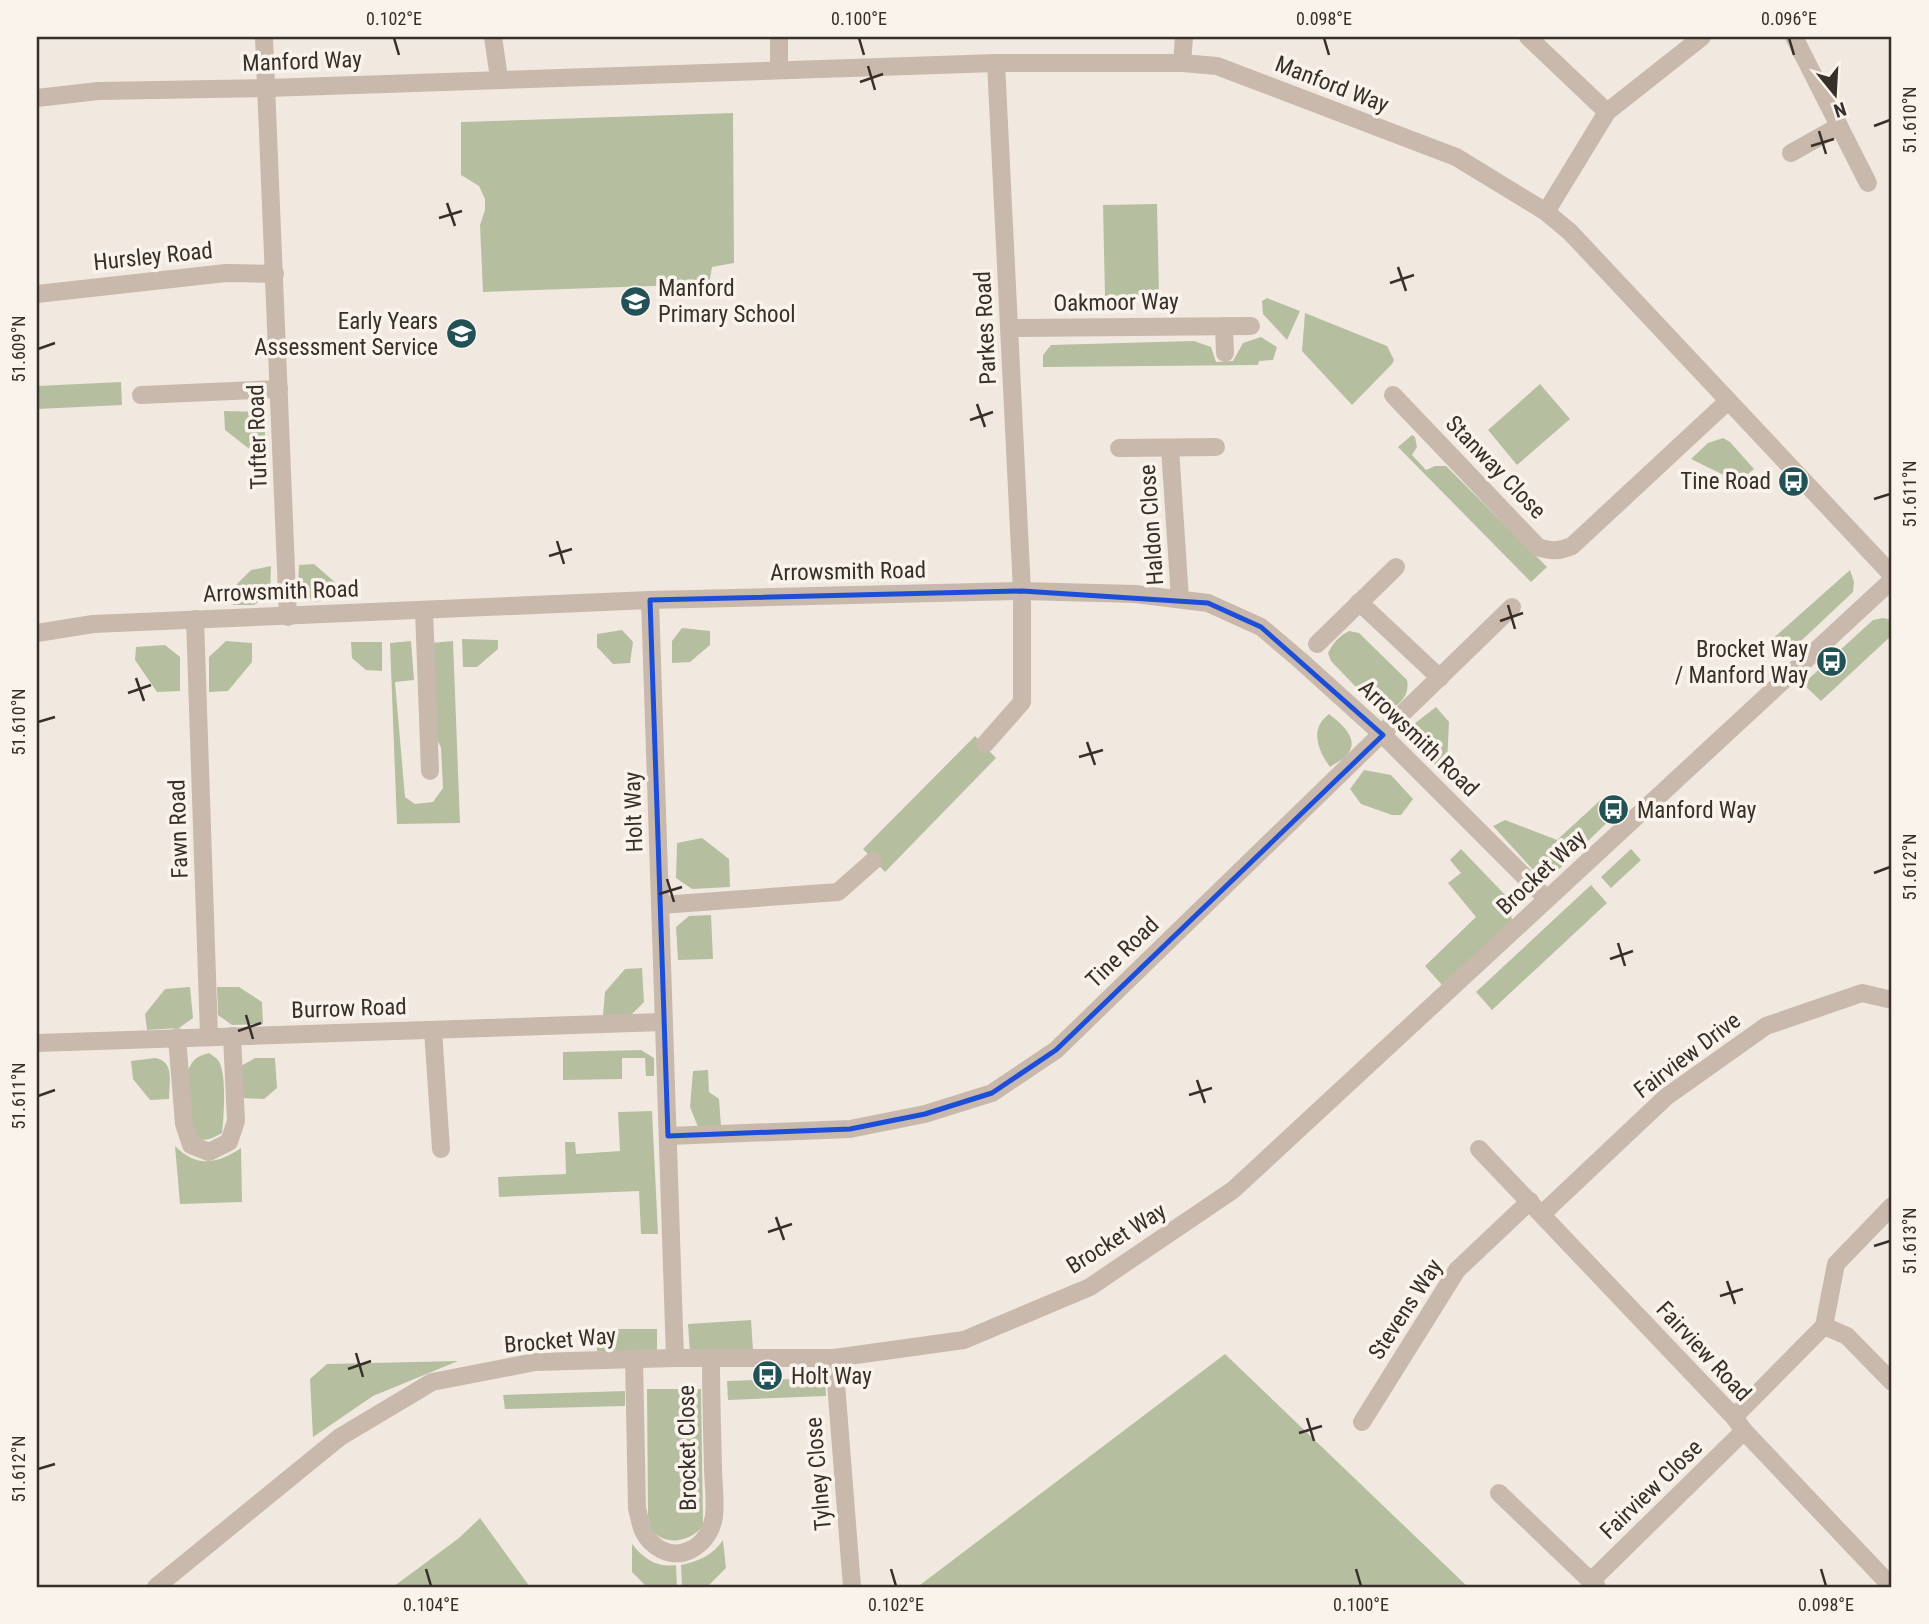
<svg xmlns="http://www.w3.org/2000/svg" width="1929" height="1624" font-family="'Roboto Condensed',sans-serif">
	<style>
		.green { fill: #b5bfa0 }
		.lines { fill: none; stroke-linecap: round; stroke-linejoin: round }
		.minor { stroke: #c9b9ac; stroke-width: 18 }
		.tertiary { stroke: #c9b9ac; stroke-width: 18 }
		.marked { fill: none; stroke: #1d4ed8; stroke-width: 5; stroke-linejoin: round }
		.ticks { fill: none; stroke: #372f2a; stroke-width: 2.5 }
		.labels { text-anchor: middle; stroke-width: 7; stroke-linejoin: round; paint-order: stroke }
		.street-label { font-size: 23px; fill: #372f2a; stroke: #f9f3ec }
		.poi-label { font-size: 23px; fill: #372f2a; stroke: #f9f3ec; text-anchor: start }
		.neatline { fill: none; stroke: #372f2a; stroke-width: 2.5 }
		.ticks-label { font-size: 18px; text-anchor: middle; fill: #372f2a }
	</style>
	<rect width="100%" height="100%" fill="#f1e9e0"/>
	<g class="green">
		<polygon points="733,113 734,263 712,267 709,284 483,292 480,225 485,210 485,199 479,186 461,175 461,122"/>
		<polygon points="1157,204 1159,295 1105,296 1103,205"/>
		<polygon points="1267,298 1300,311 1287,340 1263,314 1262,301"/>
		<polygon points="1305,313 1387,346 1394,360 1392,364 1352,405 1302,351"/>
		<polygon points="1261,337 1277,347 1273,360 1259,361 1258,365 1043,367 1043,355 1051,345 1194,341 1211,347 1216,362 1233,361 1243,343"/>
		<polygon points="121,382 122,405 37,409 37,386"/>
		<polygon points="1540,384 1570,419 1517,465 1488,430"/>
		<polygon points="224,411 265,412 265,448 248,448 225,430"/>
		<polygon points="1412,435 1415,437 1417,447 1412,455 1426,470 1435,466 1446,466 1547,567 1531,582 1398,447"/>
		<polygon points="1723,438 1730,442 1754,469 1738,482 1691,459 1708,443"/>
		<polygon points="314,564 337,584 337,597 315,602 298,589 299,565"/>
		<polygon points="271,566 270,593 254,605 233,605 234,587 251,570"/>
		<polygon points="1850,570 1854,582 1853,592 1784,657 1770,641"/>
		<polygon points="1883,618 1892,620 1892,635 1821,701 1803,684 1873,620"/>
		<polygon points="682,628 710,631 710,645 690,662 672,663 672,641"/>
		<polygon points="622,630 633,642 630,663 613,664 597,647 597,634"/>
		<path d="M1349 631 1359 633 1407 680C1410 696 1400 704 1387 712L1379 711 1331 661 1328 653C1333 643 1338 637 1349 631Z"/>
		<polygon points="462,639 498,640 498,649 477,667 463,667"/>
		<polygon points="226,641 252,643 252,662 228,691 209,692 209,657"/>
		<polygon points="411,641 414,680 395,682 405,797 415,804 433,802 443,788 441,748 436,737 431,643 453,641 460,823 397,824 390,643"/>
		<polygon points="351,642 382,642 382,671 366,670 352,658"/>
		<polygon points="165,645 180,657 180,691 157,692 135,660 136,647"/>
		<polygon points="1436,707 1449,722 1447,764 1441,770 1418,748 1414,724"/>
		<path d="M1329 714C1339 722 1359 737 1349 752 1346 758 1336 763 1330 767 1318 750 1309 729 1329 714Z"/>
		<polygon points="975,736 996,758 885,872 863,849"/>
		<polygon points="1364,770 1391,775 1413,799 1401,815 1392,815 1361,804 1350,789"/>
		<polygon points="1606,795 1620,810 1555,873 1536,873 1493,826 1505,820 1557,840"/>
		<polygon points="702,838 729,859 730,887 692,889 676,878 677,843"/>
		<polygon points="1461,849 1508,898 1512,920 1443,986 1425,966 1476,917 1448,883 1461,873 1450,860"/>
		<polygon points="1631,849 1641,860 1611,888 1601,877"/>
		<polygon points="1591,885 1607,903 1492,1010 1476,992"/>
		<polygon points="711,915 713,959 678,960 676,927 689,916"/>
		<polygon points="642,968 644,1002 631,1015 603,1015 605,992 625,969"/>
		<polygon points="190,987 193,1018 179,1028 147,1030 145,1014 165,989"/>
		<polygon points="217,987 239,987 262,1002 263,1024 232,1025 218,1015"/>
		<polygon points="641,1050 654,1058 654,1076 646,1076 645,1058 622,1058 622,1079 563,1080 563,1052"/>
		<path d="M209 1053C211 1055 216 1057 218 1060 227 1072 224 1117 222 1133 211 1139 200 1145 192 1132L188 1071C192 1060 197 1056 209 1053Z"/>
		<path d="M155 1058C175 1061 169 1083 169 1099L150 1100 133 1079 131 1061Z"/>
		<polygon points="255,1058 275,1058 277,1088 264,1099 241,1098 241,1066"/>
		<polygon points="708,1070 709,1092 719,1099 721,1126 698,1127 690,1107 693,1071"/>
		<polygon points="652,1111 658,1234 641,1234 639,1191 499,1197 498,1177 566,1174 565,1142 575,1142 576,1154 620,1151 618,1112"/>
		<path d="M175 1146C197 1168 217 1164 241 1148L242 1202 180 1204Z"/>
		<polygon points="751,1320 753,1350 690,1353 688,1324"/>
		<rect x="597" y="1329" width="60" height="22"/>
		<polygon points="1225,1354 1468,1587 917,1587 920,1585"/>
		<polygon points="458,1361 373,1396 313,1437 310,1379 327,1364"/>
		<polygon points="825,1378 826,1396 728,1400 727,1381"/>
		<path d="M647 1389H701L703 1525C693 1541 666 1547 653 1531 650 1527 649 1521 648 1515Z"/>
		<polygon points="625,1391 625,1406 505,1409 503,1395"/>
		<polygon points="480,1518 530,1587 393,1587 459,1538"/>
		<path d="M723 1540 726 1568 707 1587H682L681 1565C699 1561 713 1555 723 1540Z"/>
		<path d="M632 1544C644 1559 657 1568 676 1565L677 1587H647L632 1572Z"/>
	</g>
	<g class="lines">
		<g class="minor">
			<polyline points="264,37 288,617"/>
			<polyline points="493,37 499,78"/>
			<polyline points="779,37 779,70"/>
			<polyline points="1528,37 1607,112"/>
			<polyline points="1794,37 1868,183"/>
			<polyline points="1182,63 1184,37"/>
			<polyline points="1791,153 1839,126"/>
			<polyline points="1546,212 1607,112 1702,37"/>
			<polyline points="37,294 226,273 275,274"/>
			<polyline points="1224,326 1225,353"/>
			<polyline points="1009,328 1251,326"/>
			<polyline points="141,395 279,389"/>
			<path d="M1393 395 1538 547C1552 552 1559 551 1572 546L1728 401"/>
			<polyline points="1119,448 1216,447"/>
			<polyline points="1170,448 1180,599"/>
			<polyline points="650,600 675,1358"/>
			<polyline points="1359,602 1440,678"/>
			<polyline points="424,610 430,771"/>
			<polyline points="195,619 209,1036"/>
			<polyline points="37,633 93,624 650,600 1022,591 1135,594 1208,603 1261,627 1300,660 1383,735 1547,899"/>
			<polyline points="1317,644 1396,567"/>
			<polyline points="985,744 1022,702 1022,591 996,63"/>
			<polyline points="661,905 838,892 873,861"/>
			<polyline points="433,1030 441,1149"/>
			<polyline points="177,1037 184,1124 191,1145 209,1152 229,1142 236,1121 232,1036"/>
			<polyline points="37,1043 663,1022"/>
			<polyline points="668,1136 850,1129 925,1114 992,1093 1056,1050 1512,607"/>
			<polyline points="1479,1149 1734,1417 1744,1431 1892,1587"/>
			<polyline points="1542,1214 1666,1097 1766,1026 1862,993 1892,1000"/>
			<polyline points="1824,1326 1847,1336 1892,1382"/>
			<polyline points="834,1358 852,1587"/>
			<path d="M634 1359 637 1508C640 1520 641 1533 651 1542 676 1567 710 1547 714 1516 716 1500 713 1483 713 1467 712 1431 711 1395 711 1358"/>
			<polyline points="1734,1417 1824,1326 1836,1264 1892,1206"/>
			<polyline points="1362,1422 1457,1270 1530,1201"/>
			<polyline points="1499,1493 1597,1587"/>
			<polyline points="1591,1581 1744,1431"/>
			<polyline points="156,1587 340,1437 432,1382 535,1362 675,1358 834,1358 964,1340 1090,1287 1233,1190 1892,580"/>
		</g>
		<polyline class="tertiary" points="37,98 98,91 268,88 996,63 1182,63 1217,66 1456,157 1546,212 1570,232 1892,575"/>
	</g>
	<path class="marked" d="M1022 591 1208 603 1261 627 1383 735 1056 1050 992 1093 925 1114 850 1129 668 1136 650 600Z"/>
	<path class="ticks" d="M394 38 399 55M859 38 864 55M1324 38 1329 55M1789 38 1794 55M868 66 875 90M860 82 883 74M1874 126 1890 120M1819 131 1826 154M1811 146 1834 139M447 203 455 226M439 218 462 211M1398 267 1406 291M1390 283 1414 275M38 349 55 343M977 404 985 427M970 420 993 412M1874 499 1890 494M557 541 564 564M549 556 572 549M1508 605 1515 629M1500 621 1523 613M136 678 144 701M128 693 151 685M38 722 55 717M1087 742 1095 765M1079 757 1103 750M1874 873 1890 867M667 879 674 902M659 894 682 887M1618 943 1625 966M1610 959 1633 951M246 1015 253 1039M238 1031 261 1023M1197 1080 1205 1103M1189 1095 1212 1088M38 1096 55 1090M776 1217 784 1240M768 1232 792 1224M1874 1246 1890 1241M1727 1281 1735 1304M1720 1296 1743 1289M356 1353 363 1377M348 1369 371 1361M1307 1418 1314 1441M1299 1433 1322 1426M38 1469 55 1464M426 1569 431 1586M891 1569 896 1586M1356 1569 1361 1586M1821 1569 1826 1586"/>
	<defs>
		<symbol id="school-disc" viewBox="-11 -11 22 22"><circle r="9.5" fill="#235256" stroke="#f9f3ec"/><path d="M0-5L7-2L0 1L-7-2ZM-4 1L0 2.5L4 1V4Q0 6-4 4Z" fill="#fff"/></symbol>
		<symbol id="bus-disc" viewBox="-11 -11 22 22"><circle r="9.5" fill="#235256" stroke="#f9f3ec"/><path d="M-5-6H5V4H4V6H2V4H-2V6H-4V4H-5ZM-3.5-4V0h7V-4ZM-3.5 1.2v1.5H-2V1.2ZM2 1.2v1.5H3.5V1.2Z" fill="#fff"/></symbol>
	</defs>
	<g fill-rule="evenodd">
		<use href="#school-disc" x="618" y="284" width="35" height="35"/>
		<use href="#school-disc" x="444" y="316" width="35" height="35"/>
		<use href="#bus-disc" x="1776" y="464" width="35" height="35"/>
		<use href="#bus-disc" x="1814" y="644" width="35" height="35"/>
		<use href="#bus-disc" x="1596" y="792" width="35" height="35"/>
		<use href="#bus-disc" x="750" y="1358" width="35" height="35"/>
	</g>
	<g class="labels">
		<g class="street-label">
			<text transform="translate(302 61) rotate(-2)" y="8">Manford Way</text>
			<text transform="translate(1332 84) rotate(21)" y="8">Manford Way</text>
			<text transform="translate(153 256) rotate(-6)" y="8">Hursley Road</text>
			<text transform="translate(1116 302) rotate(-1)" y="8">Oakmoor Way</text>
			<text transform="translate(985 328) rotate(-93)" y="8">Parkes Road</text>
			<text transform="translate(257 437) rotate(-92)" y="8">Tufter Road</text>
			<text transform="translate(1496 467) rotate(46)" y="8">Stanway Close</text>
			<text transform="translate(1151 525) rotate(-94)" y="8">Haldon Close</text>
			<text transform="translate(848 571) rotate(-1)" y="8">Arrowsmith Road</text>
			<text transform="translate(281 591) rotate(-2)" y="8">Arrowsmith Road</text>
			<text transform="translate(1419 738) rotate(44)" y="8">Arrowsmith Road</text>
			<text transform="translate(633 812) rotate(-92)" y="8">Holt Way</text>
			<text transform="translate(178 829) rotate(-92)" y="8">Fawn Road</text>
			<text transform="translate(1541 872) rotate(-43)" y="8">Brocket Way</text>
			<text transform="translate(1122 952) rotate(-44)" y="8">Tine Road</text>
			<text transform="translate(349 1008) rotate(-2)" y="8">Burrow Road</text>
			<text transform="translate(1687 1055) rotate(-37)" y="8">Fairview Drive</text>
			<text transform="translate(1116 1238) rotate(-32)" y="8">Brocket Way</text>
			<text transform="translate(1405 1309) rotate(-57)" y="8">Stevens Way</text>
			<text transform="translate(560 1340) rotate(-5)" y="8">Brocket Way</text>
			<text transform="translate(1704 1351) rotate(47)" y="8">Fairview Road</text>
			<text transform="translate(687 1448) rotate(-91)" y="8">Brocket Close</text>
			<text transform="translate(818 1474) rotate(-95)" y="8">Tylney Close</text>
			<text transform="translate(1651 1489) rotate(-44)" y="8">Fairview Close</text>
		</g>
		<g class="poi-label">
			<text x="658" y="296">Manford<tspan x="658" dy="26">Primary School</tspan></text>
			<text x="438" y="329" text-anchor="end">Early Years<tspan x="438" dy="26">Assessment Service</tspan></text>
			<text x="1771" y="489" text-anchor="end">Tine Road</text>
			<text x="1808" y="657" text-anchor="end">Brocket Way<tspan x="1808" dy="26">/ Manford Way</tspan></text>
			<text x="1637" y="818">Manford Way</text>
			<text x="791" y="1384">Holt Way</text>
		</g>
	</g>
	<rect width="1929" height="1624" fill="none" stroke="#f9f3ec" stroke-width="77"/>
	<g transform="translate(1835 94) rotate(162)" stroke="#f9f3ec" stroke-width="5" paint-order="stroke">
	<path d="M0-5L12 26L0 18L-12 26Z" fill="#372f2a"/>
	<text y="-10" font-size="19" font-weight="bold" text-anchor="middle" fill="#372f2a">N</text>
	</g>
	<rect x="38" y="38" width="1852" height="1548" class="neatline"/>
	<g class="ticks-label">
		<text x="394" y="25">0.102°E</text>
		<text x="859" y="25">0.100°E</text>
		<text x="1324" y="25">0.098°E</text>
		<text x="1789" y="25">0.096°E</text>
		<text transform="translate(1910 120) rotate(-90)" y="6">51.610°N</text>
		<text transform="translate(19 349) rotate(-90)" y="6">51.609°N</text>
		<text transform="translate(1910 494) rotate(-90)" y="6">51.611°N</text>
		<text transform="translate(19 722) rotate(-90)" y="6">51.610°N</text>
		<text transform="translate(1910 867) rotate(-90)" y="6">51.612°N</text>
		<text transform="translate(19 1096) rotate(-90)" y="6">51.611°N</text>
		<text transform="translate(1910 1241) rotate(-90)" y="6">51.613°N</text>
		<text transform="translate(19 1469) rotate(-90)" y="6">51.612°N</text>
		<text x="431" y="1611">0.104°E</text>
		<text x="896" y="1611">0.102°E</text>
		<text x="1361" y="1611">0.100°E</text>
		<text x="1826" y="1611">0.098°E</text>
	</g>
</svg>
